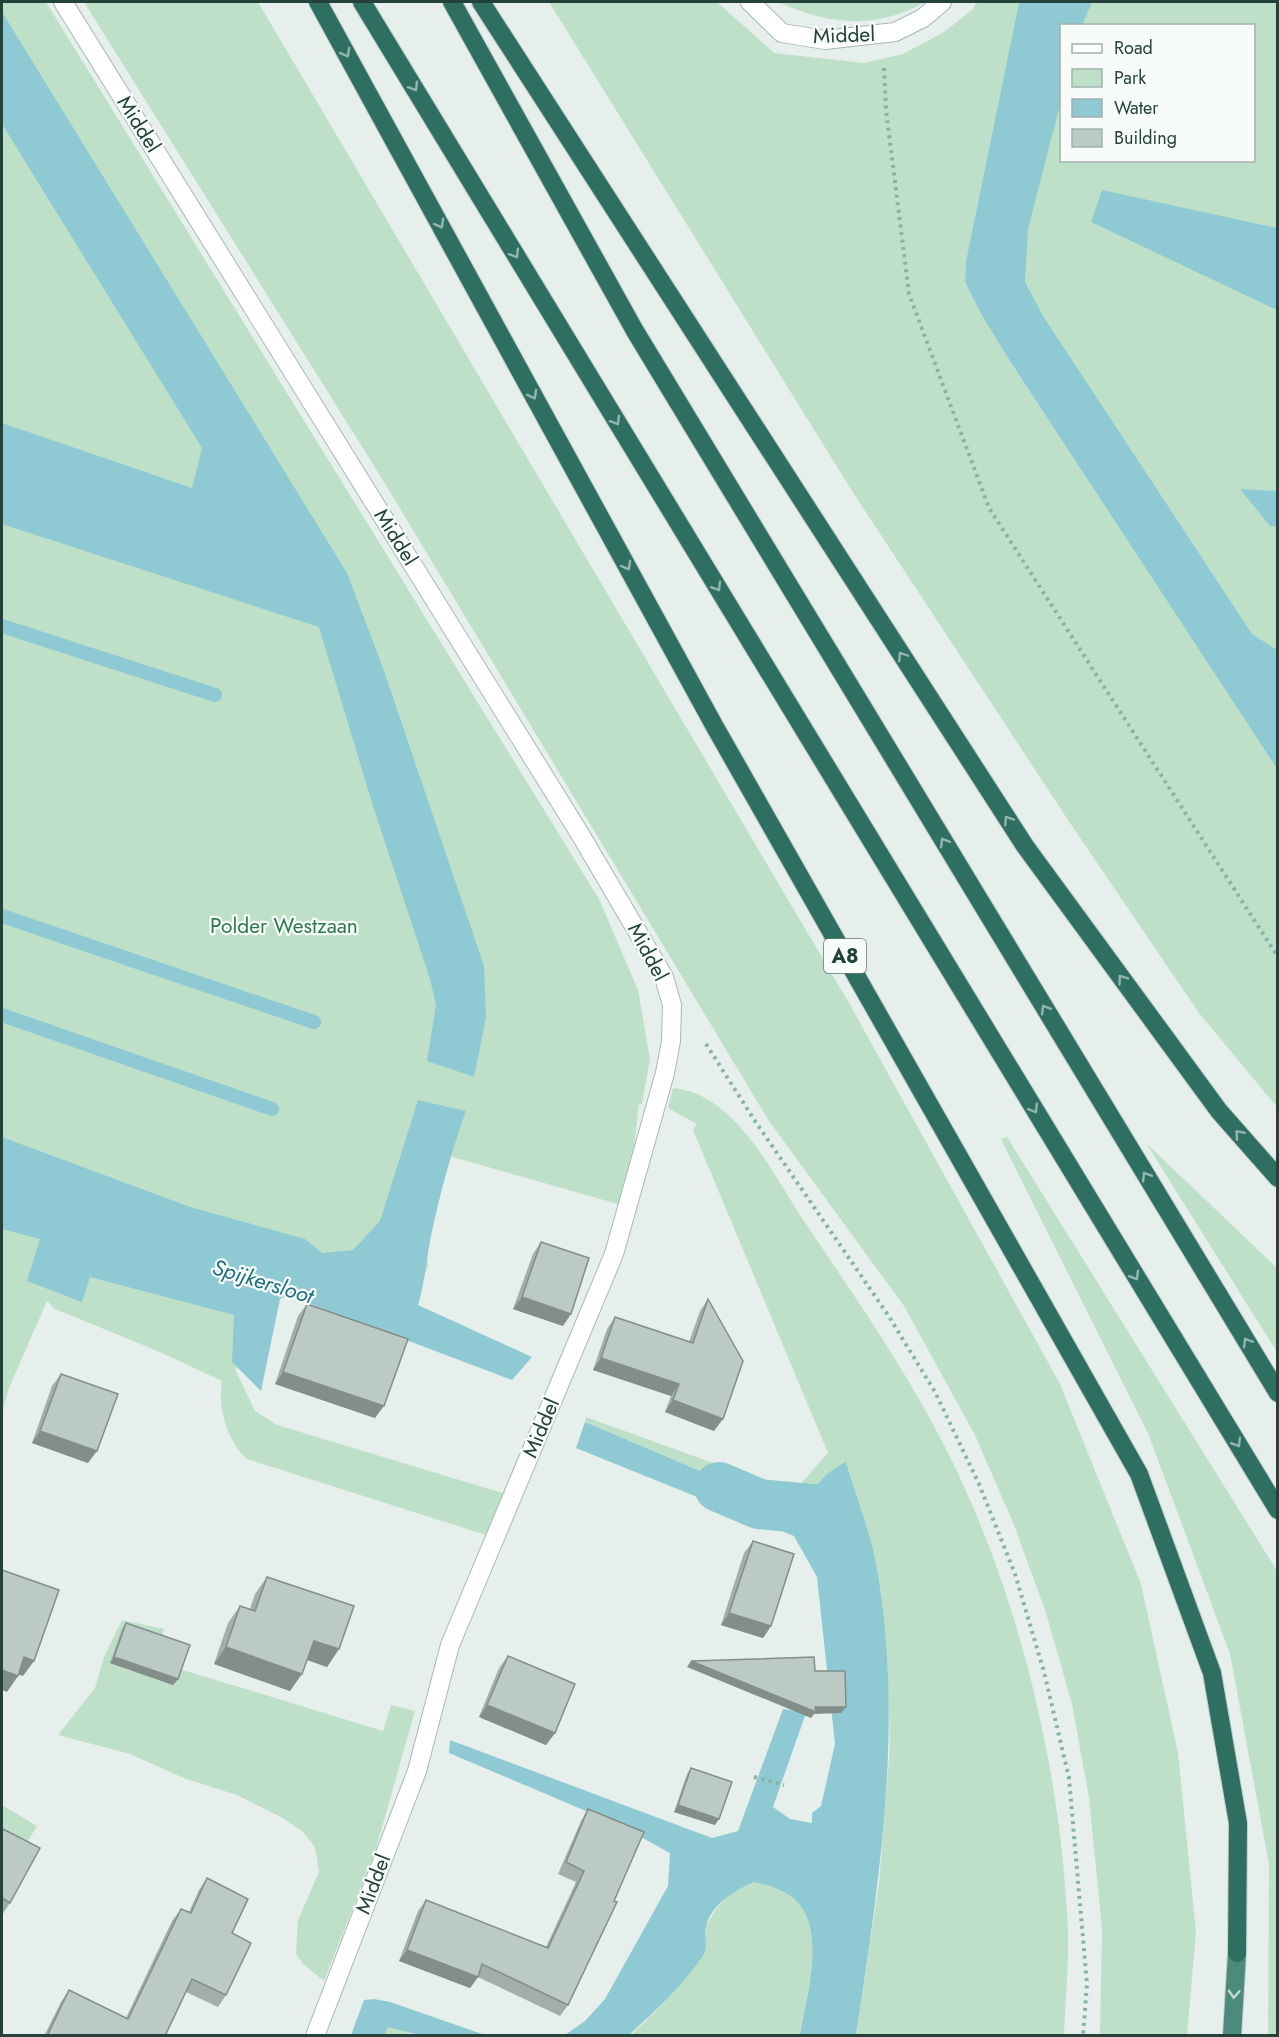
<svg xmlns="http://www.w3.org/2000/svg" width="1279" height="2037" font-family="Jost,sans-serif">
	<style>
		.green { fill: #bfe0c8; fill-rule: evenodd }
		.water { fill: #8ec9d4 }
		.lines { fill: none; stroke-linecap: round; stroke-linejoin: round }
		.stream { stroke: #8ec9d4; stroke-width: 14 }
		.canal { stroke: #8ec9d4; stroke-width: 50 }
		.minor-casing { stroke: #a8b8b2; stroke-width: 20 }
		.trunk-casing { stroke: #c2cac8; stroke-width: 20 }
		.motorway-casing { stroke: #c2cac8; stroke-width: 20 }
		.path { stroke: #86b3a5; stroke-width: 4; stroke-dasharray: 3 4.5; stroke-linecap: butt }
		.minor { stroke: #fff; stroke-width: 18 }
		.trunk { stroke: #4c8a7c; stroke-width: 18 }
		.motorway { stroke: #2f6f62; stroke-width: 18 }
		.wall { fill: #a1aea9 }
		.shaded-wall { fill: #838d89 }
		.building { fill: #bbcac4; stroke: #838d89; stroke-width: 1.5 }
		.oneway { stroke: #93b5ae }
		.oneway2 { stroke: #c4d9d4 }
		.labels { text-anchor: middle; stroke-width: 4.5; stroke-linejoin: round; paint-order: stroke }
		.shield { fill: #f7fbf9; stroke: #637a73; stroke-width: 1.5 }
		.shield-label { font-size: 20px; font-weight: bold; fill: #24423a }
		.street-label { font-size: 21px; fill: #24423a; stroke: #f7fbf9 }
		.park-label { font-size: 21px; fill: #2d7a4b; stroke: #f7fbf9 }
		.water-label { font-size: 22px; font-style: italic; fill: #1c6f80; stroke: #f7fbf9 }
	</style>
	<rect width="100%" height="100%" fill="#e6efeb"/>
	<g class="green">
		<path d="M2 2H46L599 899 638 990 650 1059 642 1104H639L633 1155 618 1204 449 1156 427 1246 428 1266 407 1320 278 1288 245 1360 235 1369 255 1411 277 1425 506 1494 486 1535 247 1459C228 1442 217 1408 222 1381L160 1352 55 1309 47 1301 9 1388 2 1413Z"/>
		<polygon points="84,2 258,2 849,1003 1060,1384 1141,1584 1178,1753 1196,1932 1187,2035 1100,2035 1102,1928 1089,1798 1072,1704 1046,1613 1014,1525 975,1435 904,1306 769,1121 381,477"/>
		<polygon points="549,2 717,2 774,53 864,63 903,54 944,32 972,10 977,2 1019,2 966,261 965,282 981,314 1008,358 1277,769 1277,1107 1199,1013 1070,823 852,491"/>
		<path d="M778 2H925C876 30 827 25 778 2Z"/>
		<path d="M1022 2H1277V766L969 262ZM1062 26H1254V160H1062Z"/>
		<path d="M673 1088C736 1094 772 1173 804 1221 855 1297 907 1371 948 1453 1020 1596 1062 1774 1068 1934 1069 1967 1065 2002 1064 2035H856L879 1883 890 1746 887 1659 875 1557 846 1463C822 1474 812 1490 800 1513L585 1422 586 1417 793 1492 828 1453 693 1130 697 1124 668 1108Z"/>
		<polygon points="1007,1137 1277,1571 1277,2035 1268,2035 1269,1864 1230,1654 1148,1433 1001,1139"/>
		<polygon points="1146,1143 1277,1268 1277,1352"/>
		<polygon points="122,1620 164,1629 157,1662 383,1731 391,1705 415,1711 375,1852 324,1981 303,1964 296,1954 298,1920 319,1872 315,1847 302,1831 281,1817 237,1795 186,1779 130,1754 58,1735 95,1688 104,1657"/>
		<polygon points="2,1805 37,1826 2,1884"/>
		<path d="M754 1882C766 1885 778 1888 789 1895 830 1921 806 1997 800 2035L630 2036 657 2010 705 1952 706 1926 716 1909 729 1895Z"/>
		<polygon points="388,2026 419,2036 385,2036"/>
	</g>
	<g class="water">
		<polygon points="1019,2 1092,2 1082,25 1062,26 1061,101 1028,229 1025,282 1043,316 1252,634 1277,650 1277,769 1008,358 981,314 965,282 966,261"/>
		<polygon points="2,12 347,573 383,668 484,966 486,1018 474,1077 427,1061 436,1005 430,979 372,803 319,627 2,524 2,423 192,488 202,448 2,124"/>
		<polygon points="1102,190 1277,228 1277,310 1091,222"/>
		<polygon points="1240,489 1277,491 1277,527 1270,526"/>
		<path d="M418 1100 466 1111C451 1152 440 1194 431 1236 426 1260 425 1282 418 1305L532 1357 512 1380 287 1295 280 1299 261 1391 232 1362 234 1315 90 1277 82 1302 27 1281 40 1239 2 1229V1137L190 1207 305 1239 322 1253 353 1250 380 1221Z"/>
		<path d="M585 1422 799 1513C812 1490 822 1474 846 1462 855 1494 868 1526 875 1558 905 1717 880 1877 856 2035H800C806 1997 830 1922 789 1895 778 1888 766 1885 754 1882 735 1891 711 1904 706 1927 704 1936 708 1947 704 1954 684 1985 655 2011 629 2035H565L585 2021 605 1999 668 1886 670 1853 619 1825 449 1753 450 1740 712 1838 738 1831 783 1709 806 1713 773 1807 790 1819 812 1823V1813L821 1806 835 1744 817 1577 794 1536 576 1448Z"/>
		<polygon points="374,1999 390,2002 485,2035 419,2035 388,2027 385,2035 351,2035 364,2000"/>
	</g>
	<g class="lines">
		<g class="stream">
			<polyline points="2,626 215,695"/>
			<polyline points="2,916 314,1022"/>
			<polyline points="2,1015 272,1109"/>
		</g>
		<polyline class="canal" points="719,1487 759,1504 833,1511 833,1547"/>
		<defs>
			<g id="minor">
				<polyline points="63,2 580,834 664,977 672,1005 671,1041 665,1073 614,1254 450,1645 417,1771 315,2036"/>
				<polyline points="750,2 782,33 825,40 895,32 923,18 942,2"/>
			</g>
			<polyline id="trunk" points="1232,2036 1237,1953"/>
			<g id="motorway">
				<polyline points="318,2 715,727 1139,1474 1212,1673 1238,1823 1237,1953"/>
				<polyline points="362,2 1278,1510"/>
				<polyline points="452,2 635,331 1278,1393"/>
				<polyline points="481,2 1025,846 1219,1111 1278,1178"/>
			</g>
		</defs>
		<use href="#minor" class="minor-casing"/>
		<use href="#trunk" class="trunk-casing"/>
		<use href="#motorway" class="motorway-casing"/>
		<g class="path">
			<polyline points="884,68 886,110 909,294 989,508 1278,957"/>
			<polyline points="706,1044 755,1121 888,1315 935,1392 979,1484 1015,1574 1044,1672 1069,1778 1087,1984 1083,2036"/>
			<polyline points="754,1777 784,1785"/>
		</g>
		<use href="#minor" class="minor"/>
		<use href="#trunk" class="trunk"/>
		<use href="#motorway" class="motorway"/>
	</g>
	<g class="wall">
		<polygon points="541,1242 563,1326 513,1309 533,1254"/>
		<polygon points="708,1299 714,1431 665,1412 671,1396 593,1370 607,1329 615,1317 689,1342 700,1311"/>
		<polygon points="307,1304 375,1418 275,1384 298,1316"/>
		<polygon points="61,1374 88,1463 32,1443 52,1386"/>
		<polygon points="753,1541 771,1626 763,1638 721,1625 744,1553"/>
		<polygon points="267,1577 339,1649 327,1667 307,1660 290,1691 214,1664 228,1623 240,1606 250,1609 255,1594"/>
		<polygon points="126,1623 178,1679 173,1685 110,1663 122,1629"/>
		<polygon points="508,1656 555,1733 546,1745 479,1717 499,1668"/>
		<polygon points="691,1768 715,1825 674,1812 687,1774"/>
		<polygon points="588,1809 644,1832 568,2005 560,2016 478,1977 470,1988 399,1961 418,1911 426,1900 546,1947 576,1882 558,1874 581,1821"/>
		<polygon points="2,1832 10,1903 2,1915"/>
		<polygon points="207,1878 232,1933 226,1995 218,2007 186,1992 165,2036 44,2036 61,2002 69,1990 126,2018 172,1921 181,1909 189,1912 199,1890"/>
	</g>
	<g class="shaded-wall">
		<polygon points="522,1297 571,1314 563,1326 513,1309"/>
		<polygon points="601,1358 679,1384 671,1396 593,1370"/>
		<polygon points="283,1372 384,1406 375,1418 275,1384"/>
		<polygon points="673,1400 723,1419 714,1431 665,1412"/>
		<polygon points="40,1431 97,1451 88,1463 32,1443"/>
		<polygon points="729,1613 771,1626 763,1638 721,1625"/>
		<polygon points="314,1641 339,1649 327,1667 302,1658"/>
		<polygon points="226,1647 302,1674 290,1691 214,1664"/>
		<polygon points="24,1657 34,1661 23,1676 13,1673"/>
		<polygon points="114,1657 178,1679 173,1685 110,1663"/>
		<polygon points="691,1661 815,1707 846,1707 841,1713 814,1714 811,1718 687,1667"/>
		<polygon points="2,1670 18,1676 7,1692 2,1690"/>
		<polygon points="487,1705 555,1733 546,1745 479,1717"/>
		<polygon points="678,1805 719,1819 715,1825 674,1812"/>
		<polygon points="407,1950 478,1977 470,1988 399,1961"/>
	</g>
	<g class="building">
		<polygon points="541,1242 589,1258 571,1314 522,1297"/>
		<polygon points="708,1299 743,1361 723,1419 673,1400 679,1384 601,1358 615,1317 693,1343"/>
		<polygon points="307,1304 408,1339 384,1406 283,1372"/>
		<polygon points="61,1374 118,1394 97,1451 40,1431"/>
		<polygon points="753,1541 794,1554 771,1626 729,1613"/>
		<polygon points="2,1570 59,1590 34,1661 24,1657 18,1676 2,1670"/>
		<polygon points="267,1577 354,1606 339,1649 314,1641 302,1674 226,1647 240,1606 255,1611"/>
		<polygon points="126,1623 190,1645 178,1679 114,1657"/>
		<polygon points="508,1656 575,1684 555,1733 487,1705"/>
		<polygon points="814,1657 815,1671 845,1671 846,1707 815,1707 816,1712 691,1661"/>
		<polygon points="691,1768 732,1782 719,1819 678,1805"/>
		<polygon points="588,1809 644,1832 614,1901 617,1902 568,2005 482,1964 478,1977 407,1950 426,1900 548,1948 584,1871 566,1862"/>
		<polygon points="3,1829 40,1848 10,1903 2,1898 2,1833"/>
		<polygon points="207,1878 248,1899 232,1933 251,1943 226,1995 192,1979 165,2036 47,2036 69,1990 128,2019 181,1909 191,1913"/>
	</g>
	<defs><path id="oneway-chevron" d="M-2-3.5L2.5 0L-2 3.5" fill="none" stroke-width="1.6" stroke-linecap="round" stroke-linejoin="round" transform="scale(1.5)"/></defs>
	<g class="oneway">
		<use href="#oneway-chevron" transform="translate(346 53) rotate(61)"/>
		<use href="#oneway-chevron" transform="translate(414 87) rotate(59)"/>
		<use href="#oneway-chevron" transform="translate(440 224) rotate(61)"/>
		<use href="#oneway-chevron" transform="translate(515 254) rotate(59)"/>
		<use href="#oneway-chevron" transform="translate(533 395) rotate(61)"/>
		<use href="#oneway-chevron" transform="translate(616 421) rotate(59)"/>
		<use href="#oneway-chevron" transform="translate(627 566) rotate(61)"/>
		<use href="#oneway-chevron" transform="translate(717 587) rotate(59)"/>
		<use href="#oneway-chevron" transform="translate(902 656) rotate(-123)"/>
		<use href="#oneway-chevron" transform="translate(1008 820) rotate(-123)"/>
		<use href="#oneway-chevron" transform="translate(944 842) rotate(-121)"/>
		<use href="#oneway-chevron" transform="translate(1122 979) rotate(-126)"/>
		<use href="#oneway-chevron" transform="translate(1045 1009) rotate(-121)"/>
		<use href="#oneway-chevron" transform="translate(1034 1109) rotate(59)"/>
		<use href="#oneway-chevron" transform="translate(1239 1134) rotate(-131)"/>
		<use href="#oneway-chevron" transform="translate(1146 1176) rotate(-121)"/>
		<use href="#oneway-chevron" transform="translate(1135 1276) rotate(59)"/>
		<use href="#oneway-chevron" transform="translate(1247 1342) rotate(-121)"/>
		<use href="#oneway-chevron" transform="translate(1237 1443) rotate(59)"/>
	</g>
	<use class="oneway2" href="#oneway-chevron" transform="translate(1234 1994) rotate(93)"/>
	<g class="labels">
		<rect class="shield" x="824" y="939" width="42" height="34" rx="4.5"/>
		<g class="shield-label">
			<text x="845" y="963">A8</text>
		</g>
		<g class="street-label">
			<text transform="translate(844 35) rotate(-2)" y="7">Middel</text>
			<text transform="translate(139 124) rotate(58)" y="7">Middel</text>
			<text transform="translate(396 537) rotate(58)" y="7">Middel</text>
			<text transform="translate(648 952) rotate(62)" y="7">Middel</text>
			<text transform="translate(541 1428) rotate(-67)" y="7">Middel</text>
			<text transform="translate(373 1884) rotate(-69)" y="7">Middel</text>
		</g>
		<g class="park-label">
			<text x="284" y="933">Polder Westzaan</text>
		</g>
		<g class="water-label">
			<text transform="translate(263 1281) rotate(17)" y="8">Spijkersloot</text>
		</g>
	</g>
	<rect width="1279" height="2037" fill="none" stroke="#24423a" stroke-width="6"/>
	<rect x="1060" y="24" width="195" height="138" fill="#f7fbf9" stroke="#a3b1ad" stroke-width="1.5"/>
	<rect x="1072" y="44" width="30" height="9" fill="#ffffff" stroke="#a3b1ad" stroke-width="1.5"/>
	<text x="1114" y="54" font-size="18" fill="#24423a">Road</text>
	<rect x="1072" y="69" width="30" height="18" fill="#bfe0c8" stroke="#a3b1ad" stroke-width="1.5"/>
	<text x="1114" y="84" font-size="18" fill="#24423a">Park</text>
	<rect x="1072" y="99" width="30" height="18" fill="#8ec9d4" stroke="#a3b1ad" stroke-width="1.5"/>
	<text x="1114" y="114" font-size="18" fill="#24423a">Water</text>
	<rect x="1072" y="129" width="30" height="18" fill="#bbcac4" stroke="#a3b1ad" stroke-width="1.5"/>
	<text x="1114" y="144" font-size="18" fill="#24423a">Building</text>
</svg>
